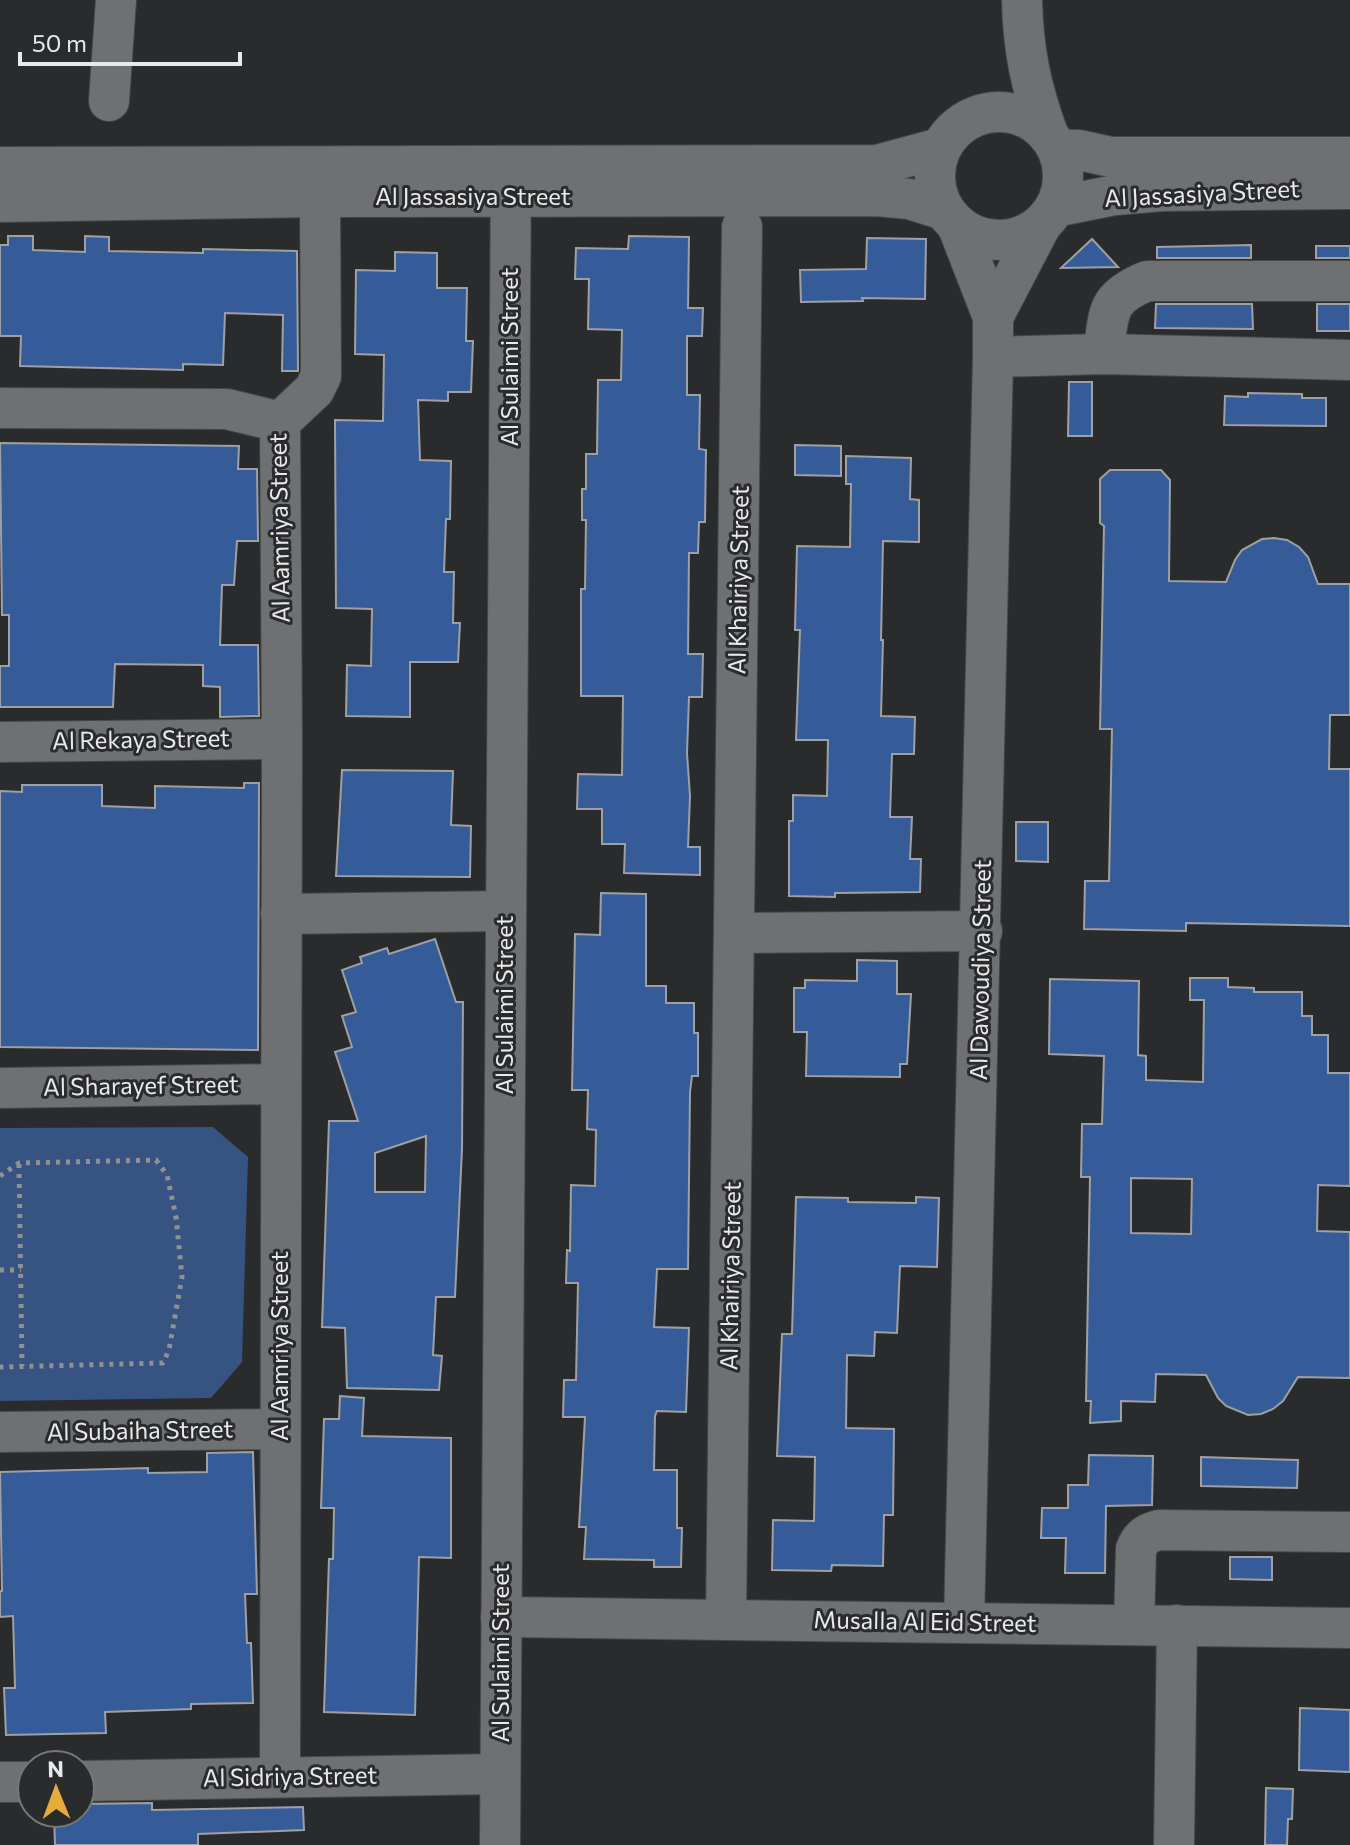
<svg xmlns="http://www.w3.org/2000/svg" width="1350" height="1845" font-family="Commissioner,sans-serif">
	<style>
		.green { fill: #375382 }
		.building { fill: #365b99; stroke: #9ea0a2; stroke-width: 2; fill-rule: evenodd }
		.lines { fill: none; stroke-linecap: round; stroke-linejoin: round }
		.minor-casing { stroke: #454748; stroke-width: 42 }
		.path { stroke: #909193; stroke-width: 5; stroke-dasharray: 4 6; stroke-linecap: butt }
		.minor { stroke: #6e7072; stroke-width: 40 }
		.labels { text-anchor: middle; stroke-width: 6; stroke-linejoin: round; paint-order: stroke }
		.street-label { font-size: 24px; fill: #e8e9ea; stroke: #2a2b2d }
	</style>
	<rect width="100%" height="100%" fill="#2a2b2d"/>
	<polygon class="green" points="213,1127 248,1157 242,1362 211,1398 0,1401 0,1128"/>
	<g class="building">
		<polygon points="8,236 33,236 33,250 85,252 85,236 109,237 109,251 203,253 203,249 297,251 298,371 282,371 283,315 225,313 223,365 183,364 183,370 20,366 21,336 0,336 0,245 8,245"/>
		<polygon points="629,236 689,237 688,308 703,308 702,336 687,336 687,395 700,395 699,449 706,450 705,522 699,522 698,553 689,553 688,654 703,654 702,697 689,697 687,753 690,796 688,847 700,847 700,875 624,873 625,844 602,844 602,809 577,809 578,774 622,775 623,696 581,696 581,589 585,589 586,520 582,520 582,489 586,489 586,454 597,454 598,380 621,380 622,330 588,329 589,279 575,279 576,248 628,249"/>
		<polygon points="867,238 926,239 925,299 862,298 863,301 801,302 800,270 866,269"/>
		<polygon points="1092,239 1118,267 1061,268"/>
		<polygon points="1251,245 1251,258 1157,258 1157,247"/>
		<rect x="1316" y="246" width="34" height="12"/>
		<polygon points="395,252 437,253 437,288 467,288 466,341 473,341 471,392 448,392 448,401 418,400 420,460 451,461 450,519 446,519 444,572 454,572 453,623 460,623 458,662 410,662 410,717 346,716 347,665 371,666 372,609 336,608 335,420 383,421 384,355 355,354 356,270 395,271"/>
		<polygon points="1156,304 1252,304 1253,329 1155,328"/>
		<rect x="1317" y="304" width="33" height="27"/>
		<polygon points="1069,382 1092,382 1092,436 1068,436"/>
		<polygon points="1248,393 1302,394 1302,398 1326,398 1326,426 1224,425 1225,396 1248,397"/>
		<polygon points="0,443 239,446 238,469 257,469 258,541 237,541 234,585 222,585 220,645 258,645 259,716 220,717 220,687 203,686 203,665 115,664 113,707 0,707 0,666 9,666 9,615 2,615"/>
		<polygon points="795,445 841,446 841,476 795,475"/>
		<polygon points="846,456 911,458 910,499 919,500 919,542 883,541 881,640 883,640 881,716 915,717 914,754 892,754 890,817 912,817 910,859 921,859 920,892 835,893 835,897 789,896 789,821 793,821 793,795 827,796 828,740 796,740 800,630 795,630 797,546 850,547 851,484 846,484"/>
		<polygon points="1110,470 1161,470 1170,480 1169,581 1226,582 1235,560 1242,550 1262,539 1274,538 1287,540 1299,547 1308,557 1318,584 1350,584 1350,715 1330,715 1329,769 1350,769 1350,926 1186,923 1186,931 1084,929 1085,881 1109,881 1112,729 1100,729 1104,526 1100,523 1100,479"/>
		<polygon points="342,770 453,771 451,825 471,826 470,877 336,876"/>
		<polygon points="244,783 259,783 258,1050 0,1047 0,791 22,792 22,785 102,785 102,806 155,808 155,786 244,788"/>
		<polygon points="1016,822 1048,822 1048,862 1016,861"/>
		<polygon points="601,893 646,894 646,986 666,986 666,1003 694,1003 694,1033 698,1033 698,1076 692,1076 690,1092 688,1269 657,1269 654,1327 689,1328 686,1412 657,1411 655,1416 654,1470 677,1470 677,1528 682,1528 681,1567 654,1567 654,1560 584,1559 586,1527 579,1527 585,1417 563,1417 564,1380 576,1380 578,1283 566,1283 567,1250 570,1251 571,1185 595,1186 596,1130 587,1129 588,1090 572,1090 575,934 600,935"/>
		<path d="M435 939 456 1002H463L462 1149 455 1297H436L433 1355 442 1356 439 1390 347 1388 345 1328 322 1327 329 1121H358L335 1052 352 1047 342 1016 356 1012 342 970 362 963 360 957 387 948 389 954ZM426 1136 425 1192H375V1153Z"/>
		<polygon points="857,960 897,961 897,994 911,994 907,1064 900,1064 900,1077 806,1076 807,1032 794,1032 794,988 805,988 805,980 857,981"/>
		<path d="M1190 978H1228V987L1254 988V992H1302V1016H1312V1035H1328V1073H1350V1186L1318 1185 1317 1231 1350 1232V1378L1298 1377 1283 1401 1273 1409 1261 1414 1248 1415 1226 1406 1218 1398 1206 1375 1156 1374 1155 1402 1121 1401V1421L1090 1423 1091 1401H1086L1090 1177H1081L1082 1124H1102L1104 1056 1049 1054 1050 979 1139 981 1138 1055 1146 1056V1080L1203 1082 1204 1000H1190ZM1131 1178 1192 1179 1191 1234 1131 1233Z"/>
		<polygon points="796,1197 848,1198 848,1202 916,1203 916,1197 939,1198 937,1267 900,1266 897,1333 875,1332 874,1356 847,1355 846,1428 894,1429 893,1515 884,1515 883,1566 832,1565 831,1571 772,1570 773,1520 814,1521 815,1457 777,1456 782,1334 792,1334"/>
		<polygon points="340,1396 364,1398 362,1436 451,1438 451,1558 419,1557 415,1715 324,1712 329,1559 333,1559 334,1508 321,1508 324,1419 339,1419"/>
		<polygon points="253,1452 257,1594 245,1594 247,1643 251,1643 253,1703 191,1704 191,1709 105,1712 106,1733 6,1735 4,1688 15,1688 13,1616 0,1617 0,1591 2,1591 0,1472 148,1468 148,1473 207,1472 207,1453"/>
		<polygon points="1089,1455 1153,1456 1152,1505 1106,1506 1105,1573 1065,1573 1066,1538 1041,1538 1042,1508 1068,1508 1068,1485 1088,1485"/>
		<polygon points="1201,1457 1298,1460 1297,1488 1201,1486"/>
		<polygon points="1230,1557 1272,1557 1272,1580 1230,1579"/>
		<polygon points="1300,1708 1350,1710 1350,1772 1299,1770"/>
		<polygon points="1266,1788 1293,1789 1292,1819 1288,1819 1287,1845 1265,1845"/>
		<polygon points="152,1803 152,1810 303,1807 304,1830 198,1834 198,1845 55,1845 54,1813 80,1813 80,1804"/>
	</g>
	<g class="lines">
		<defs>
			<g id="minor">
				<path d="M1022 0C1023 49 1031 88 1048 134"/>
				<polyline points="109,101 116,0"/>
				<circle cx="999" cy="176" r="64"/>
				<polyline points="1058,150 1079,150 1111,157 1350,157"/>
				<polyline points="0,167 877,165 940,148"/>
				<polyline points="0,202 320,197 877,196 909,199 944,210"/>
				<polyline points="1055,207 1115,195 1162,191 1350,189"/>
				<polyline points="958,227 993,317 993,357 964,1623"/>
				<polyline points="993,317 1041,225"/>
				<path d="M1103 354C1110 312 1104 299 1147 281H1350"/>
				<polyline points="993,357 1103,354 1350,360"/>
				<polyline points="0,408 227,409 280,422 282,739 280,1777"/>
				<polyline points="280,422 314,390 321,376 320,197"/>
				<polyline points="0,742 282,739"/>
				<polyline points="281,914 506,911"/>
				<polyline points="735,933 982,931"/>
				<polyline points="0,1088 281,1084"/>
				<polyline points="0,1432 280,1429"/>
				<polyline points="501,1617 1350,1628"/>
				<polyline points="726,1620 742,227"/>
				<path d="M1134 1625 1136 1549C1141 1537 1147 1533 1159 1530L1350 1532"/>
				<polyline points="80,1781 500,1774"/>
				<polyline points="0,1782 32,1782"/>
				<polyline points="500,1845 511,166"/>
				<polyline points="1174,1845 1177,1625"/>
			</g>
		</defs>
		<use href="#minor" class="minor-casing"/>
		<g class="path">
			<polyline points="19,1164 22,1366"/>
			<polyline points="0,1176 19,1163 156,1160 167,1175 176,1217 182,1277 169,1350 163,1363 0,1367"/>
			<polyline points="0,1270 21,1270"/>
		</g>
		<use href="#minor" class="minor"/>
	</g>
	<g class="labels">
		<g class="street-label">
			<text transform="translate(1202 194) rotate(-3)" y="8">Al Jassasiya Street</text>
			<text x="473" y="205">Al Jassasiya Street</text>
			<text transform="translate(510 357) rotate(-90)" y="8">Al Sulaimi Street</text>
			<text transform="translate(280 528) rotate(-91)" y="8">Al Aamriya Street</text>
			<text transform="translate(739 580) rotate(-89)" y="8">Al Khairiya Street</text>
			<text transform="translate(141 740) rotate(-1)" y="8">Al Rekaya Street</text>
			<text transform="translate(981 970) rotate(-89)" y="8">Al Dawoudiya Street</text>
			<text transform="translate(505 1005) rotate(-90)" y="8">Al Sulaimi Street</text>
			<text transform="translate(141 1086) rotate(-1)" y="8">Al Sharayef Street</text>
			<text transform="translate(731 1276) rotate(-89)" y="8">Al Khairiya Street</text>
			<text transform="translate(280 1346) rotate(-90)" y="8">Al Aamriya Street</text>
			<text transform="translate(140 1431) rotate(-1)" y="8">Al Subaiha Street</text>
			<text transform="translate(925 1622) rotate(1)" y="8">Musalla Al Eid Street</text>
			<text transform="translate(501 1653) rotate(-90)" y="8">Al Sulaimi Street</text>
			<text transform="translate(290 1777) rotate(-1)" y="8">Al Sidriya Street</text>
		</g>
	</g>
	<g transform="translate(56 1789) rotate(359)"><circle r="38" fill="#2a2b2d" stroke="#767779" stroke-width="2"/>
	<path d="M0-6L14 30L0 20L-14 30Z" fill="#e7ac37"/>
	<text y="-12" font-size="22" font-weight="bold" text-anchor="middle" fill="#e8e9ea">N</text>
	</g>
	<path d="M20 52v12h220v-12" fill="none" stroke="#e8e9ea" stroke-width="4"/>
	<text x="32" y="52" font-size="24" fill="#e8e9ea" stroke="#2a2b2d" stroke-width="6" paint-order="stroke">50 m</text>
</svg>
